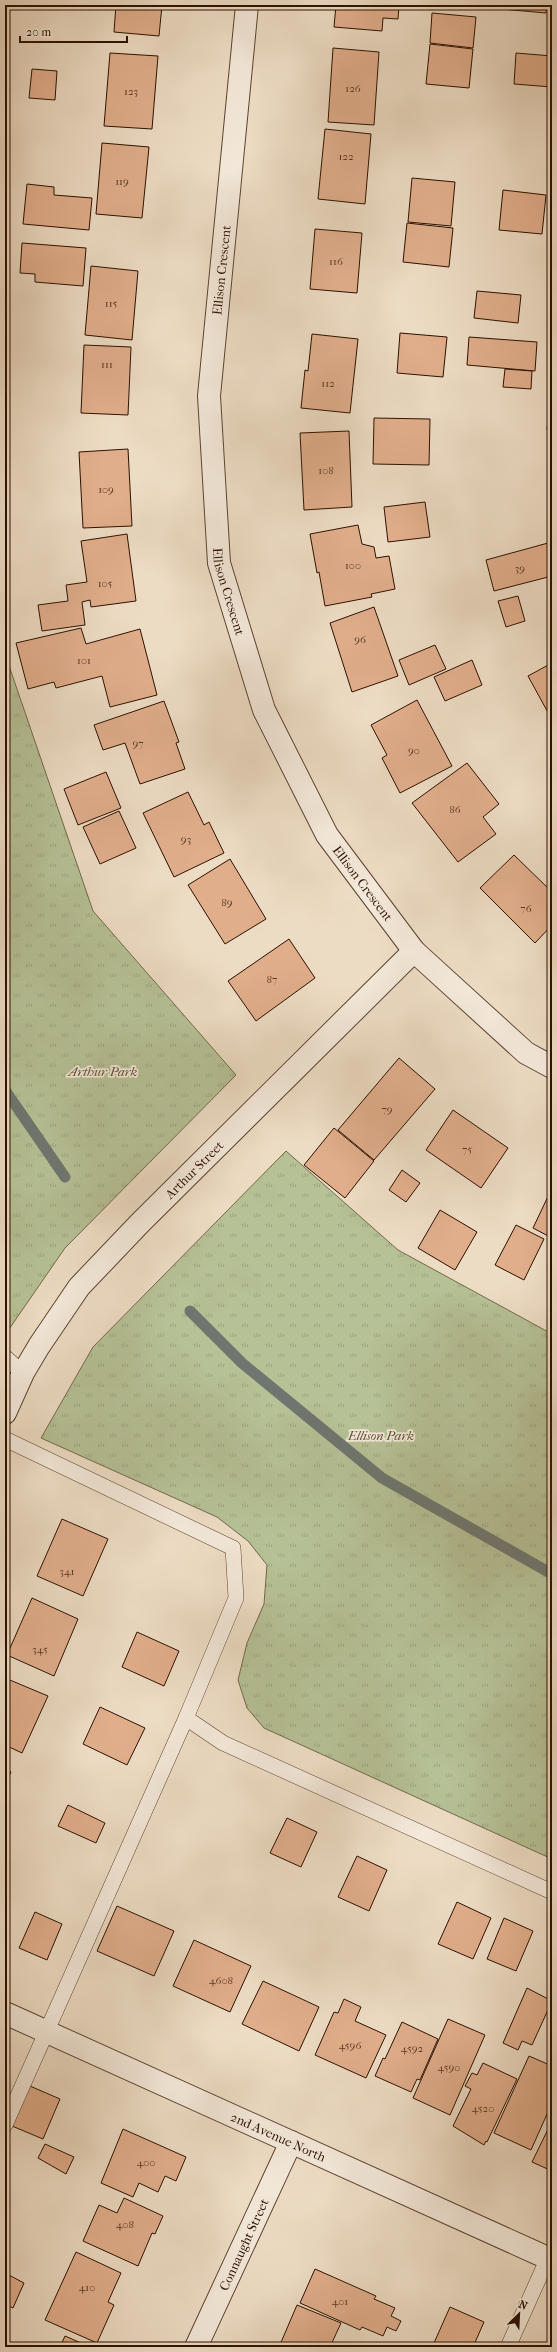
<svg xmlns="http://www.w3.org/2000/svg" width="557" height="2352" font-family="'IM FELL French Canon',serif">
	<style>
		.park { fill: url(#park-tufts); stroke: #71694b }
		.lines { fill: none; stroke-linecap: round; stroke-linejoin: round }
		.stream { stroke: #6e766f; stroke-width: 11 }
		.building { fill: #e1ae8c; stroke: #2c1100 }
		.service-casing { stroke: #5c4431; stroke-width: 16 }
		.minor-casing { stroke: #5c4431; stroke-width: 24 }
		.service { stroke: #f3e8d9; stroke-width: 15 }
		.minor { stroke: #f3e8d9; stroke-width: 22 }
		.labels { text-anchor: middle; stroke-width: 3.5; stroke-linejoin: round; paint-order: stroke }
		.number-label { font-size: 11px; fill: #593823 }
		.street-label { font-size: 13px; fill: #2c1100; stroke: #f3e8d9 }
		.park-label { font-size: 13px; font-style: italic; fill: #5c4f34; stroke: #f3e8d9 }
	</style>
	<defs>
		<pattern id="park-tufts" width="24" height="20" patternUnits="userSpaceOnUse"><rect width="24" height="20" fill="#b6c196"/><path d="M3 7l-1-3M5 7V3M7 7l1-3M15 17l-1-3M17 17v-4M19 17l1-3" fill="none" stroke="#9da580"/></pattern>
	</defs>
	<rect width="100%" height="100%" fill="#eddcc4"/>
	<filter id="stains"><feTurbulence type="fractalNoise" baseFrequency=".005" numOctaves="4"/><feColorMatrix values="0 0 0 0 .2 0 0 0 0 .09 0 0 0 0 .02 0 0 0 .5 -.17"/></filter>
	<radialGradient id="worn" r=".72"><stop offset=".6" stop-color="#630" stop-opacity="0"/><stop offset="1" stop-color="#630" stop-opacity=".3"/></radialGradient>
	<g class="park">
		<polygon points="5,654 93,911 236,1075 65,1248 5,1335"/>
		<polygon points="286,1151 398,1250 552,1334 552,1859 264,1728 247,1708 238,1680 247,1643 264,1604 267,1565 248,1541 217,1517 41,1438 93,1347"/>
	</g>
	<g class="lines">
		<g class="stream">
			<polyline points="5,1090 65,1177"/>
			<polyline points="190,1311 242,1363 382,1478 552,1574"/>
		</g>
	</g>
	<g class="building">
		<polygon points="116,5 162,5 159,36 114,32"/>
		<polygon points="336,5 399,5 398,19 383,18 382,31 334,27"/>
		<polygon points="501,5 547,5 546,13 501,9"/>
		<polygon points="432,13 476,17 473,48 430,43"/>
		<polygon points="430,44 473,49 469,88 426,84"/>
		<polygon points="333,48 379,52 374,125 328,122"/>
		<polygon points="110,53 158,56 152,129 104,126"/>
		<polygon points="516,53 552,56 552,87 514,84"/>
		<polygon points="32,69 57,71 55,100 29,98"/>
		<polygon points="325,129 371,134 365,204 318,199"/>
		<polygon points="102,143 149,147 142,218 96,214"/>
		<polygon points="412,178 455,182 451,226 408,222"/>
		<polygon points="27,184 54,187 54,195 92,198 89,230 23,224"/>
		<polygon points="503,190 546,195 542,234 499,230"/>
		<polygon points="407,223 453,228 449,267 403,262"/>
		<polygon points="315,229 362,233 357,293 310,289"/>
		<polygon points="22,243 86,248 83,286 35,282 35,274 20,273"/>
		<polygon points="91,266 138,271 132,340 85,335"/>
		<polygon points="477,291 521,295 518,323 474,318"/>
		<polygon points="400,333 447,337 443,377 397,373"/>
		<polygon points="312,334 358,339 350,413 301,408 305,370 308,371"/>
		<polygon points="469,337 537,342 535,371 467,365"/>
		<polygon points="84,345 131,347 128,415 81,413"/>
		<polygon points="505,369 532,371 531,389 503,387"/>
		<polygon points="552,372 552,430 547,430"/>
		<polygon points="374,418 430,419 429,465 373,464"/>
		<polygon points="349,431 352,507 304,510 300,433"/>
		<polygon points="128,449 132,526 83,528 79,452"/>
		<polygon points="549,453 552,453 552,480"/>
		<polygon points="425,502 430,537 388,542 384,507"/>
		<polygon points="358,525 362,544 374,547 376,558 389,556 395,589 371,594 372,597 325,606 319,572 317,573 310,534"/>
		<polygon points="127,534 136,601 91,607 90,600 82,602 85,625 42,631 38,605 68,601 66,585 87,582 81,541"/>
		<polygon points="548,543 552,560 552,576 494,591 486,560"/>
		<polygon points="518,596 525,621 506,627 498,601"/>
		<polygon points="374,607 398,676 352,692 330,623"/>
		<polygon points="81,628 86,644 140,629 157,695 110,707 102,676 56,688 54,682 28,689 16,643"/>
		<polygon points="435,645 446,669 409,685 399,660"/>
		<polygon points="472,660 482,685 445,701 434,677"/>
		<polygon points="552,663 552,718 551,718 528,676"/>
		<polygon points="417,700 452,766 400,793 382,758 387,755 371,725"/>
		<polygon points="164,701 179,742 176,743 185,769 140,784 125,743 103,750 94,725"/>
		<polygon points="467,763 499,804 483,817 496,834 458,862 412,803"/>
		<polygon points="106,772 121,808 78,825 64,789"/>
		<polygon points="188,792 204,825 209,822 224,853 174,877 143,813"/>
		<polygon points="119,811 136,848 100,864 83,827"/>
		<polygon points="514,855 552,892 552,925 535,943 480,888"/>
		<polygon points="230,859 266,919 225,944 188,885"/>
		<polygon points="289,939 315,978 256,1021 228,981"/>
		<polygon points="552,946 552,955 548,952"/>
		<polygon points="399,1058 435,1089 374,1160 338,1130"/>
		<polygon points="453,1110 508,1148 481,1188 426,1150"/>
		<polygon points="334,1128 374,1161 345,1198 304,1165"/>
		<polygon points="402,1170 420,1183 406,1202 389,1190"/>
		<polygon points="552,1188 552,1238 533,1228"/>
		<polygon points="440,1210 477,1232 455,1270 418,1248"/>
		<polygon points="516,1225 544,1239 524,1280 495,1265"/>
		<polygon points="62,1519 108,1539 83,1596 37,1576"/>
		<polygon points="32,1598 78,1619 54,1676 7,1655"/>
		<polygon points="137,1632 179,1651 164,1686 122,1667"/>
		<polygon points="5,1678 48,1696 22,1753 5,1745"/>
		<polygon points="100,1707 145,1728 127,1765 83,1744"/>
		<polygon points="5,1770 11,1772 5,1785"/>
		<polygon points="68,1805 105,1823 96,1843 58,1826"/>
		<polygon points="287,1818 317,1832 301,1867 270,1853"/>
		<polygon points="357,1856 387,1870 369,1911 338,1897"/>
		<polygon points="457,1902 491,1918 473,1959 438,1944"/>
		<polygon points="117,1906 174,1931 154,1976 97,1951"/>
		<polygon points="35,1912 62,1924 47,1960 19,1948"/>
		<polygon points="504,1918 533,1931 516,1971 487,1959"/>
		<polygon points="194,1940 251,1966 230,2012 173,1986"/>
		<polygon points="263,1981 319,2007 299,2051 242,2024"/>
		<polygon points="527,1988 552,2001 532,2045 522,2041 518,2050 503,2043"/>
		<polygon points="344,1999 361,2007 355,2021 386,2035 366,2078 315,2055 334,2012 338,2013"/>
		<polygon points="448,2019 485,2035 450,2115 413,2098"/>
		<polygon points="402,2022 438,2039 420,2080 417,2079 411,2092 375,2076 383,2058 385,2059"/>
		<polygon points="529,2056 552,2066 552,2103 531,2150 494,2133"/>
		<polygon points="483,2063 517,2079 487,2142 486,2141 484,2145 453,2126 471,2089 465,2086 472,2073 477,2075"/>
		<polygon points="30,2086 60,2099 43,2139 12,2126"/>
		<polygon points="552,2121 552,2171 532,2162"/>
		<polygon points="123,2129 186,2157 176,2181 165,2176 158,2192 139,2183 133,2197 101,2183"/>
		<polygon points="45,2144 74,2157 66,2174 38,2158"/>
		<polygon points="124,2198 163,2216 155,2234 152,2233 138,2266 83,2241 99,2205 117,2213"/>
		<polygon points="76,2252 121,2273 108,2302 114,2305 97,2343 45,2320"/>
		<polygon points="315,2269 376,2296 374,2299 395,2308 391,2316 401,2321 396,2331 387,2327 383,2336 362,2327 360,2330 300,2303"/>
		<polygon points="5,2273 24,2283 13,2308 5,2304"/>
		<polygon points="297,2305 341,2323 330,2347 279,2347"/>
		<polygon points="450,2307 484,2322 473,2347 443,2347 434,2343"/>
		<polygon points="65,2336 90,2347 60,2347"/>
	</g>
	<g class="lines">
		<defs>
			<g id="service">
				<polyline points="5,1357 23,1373"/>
				<polyline points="5,1439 233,1548 236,1598 186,1718 5,2125"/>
				<polyline points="186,1718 223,1743 552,1892"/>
				<polyline points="508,2347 548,2258"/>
			</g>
			<g id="minor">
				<path id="s1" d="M247 5 209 396 219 563 264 710 327 835 414 951 526 1053 552 1067"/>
				<path id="s2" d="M5 1413 23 1373 39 1346 79 1287 140 1223 414 951"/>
				<path id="s3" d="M5 2013 552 2260"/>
				<path id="s4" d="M196 2347 291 2142"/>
			</g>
		</defs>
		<use href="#service" class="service-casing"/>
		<use href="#minor" class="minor-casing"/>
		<use href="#service" class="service"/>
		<use href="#minor" class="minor"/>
	</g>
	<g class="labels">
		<g class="number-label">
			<text x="353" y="92">126</text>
			<text x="131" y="95">123</text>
			<text x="346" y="160">122</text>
			<text x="122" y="185">119</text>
			<text x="336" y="265">116</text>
			<text x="111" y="307">115</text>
			<text x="107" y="368">111</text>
			<text x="328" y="387">112</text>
			<text x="326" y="474">108</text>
			<text x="106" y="493">109</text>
			<text x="353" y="569">100</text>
			<text x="520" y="572">39</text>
			<text x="105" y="587">105</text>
			<text x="360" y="643">96</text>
			<text x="84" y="664">101</text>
			<text x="138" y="747">97</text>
			<text x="414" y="754">90</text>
			<text x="455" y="813">86</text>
			<text x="186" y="843">93</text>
			<text x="227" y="906">89</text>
			<text x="526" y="912">76</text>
			<text x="272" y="983">87</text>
			<text x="387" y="1113">79</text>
			<text x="467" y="1153">75</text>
			<text x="67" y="1575">341</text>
			<text x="40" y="1653">345</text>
			<text x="221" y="1984">4608</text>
			<text x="350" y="2049">4596</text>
			<text x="412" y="2052">4592</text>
			<text x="449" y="2071">4590</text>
			<text x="483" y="2112">4520</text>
			<text x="146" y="2166">400</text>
			<text x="125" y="2228">408</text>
			<text x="87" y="2291">410</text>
			<text x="340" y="2305">401</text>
		</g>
		<g class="street-label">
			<text transform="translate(221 270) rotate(-84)" y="5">Ellison Crescent</text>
			<text dy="5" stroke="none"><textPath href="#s1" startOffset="590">Ellison Crescent</textPath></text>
			<text dy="5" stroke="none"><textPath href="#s1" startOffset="914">Ellison Crescent</textPath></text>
			<text dy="5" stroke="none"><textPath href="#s2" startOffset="311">Arthur Street</textPath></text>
			<text dy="5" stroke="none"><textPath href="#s3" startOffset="300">2nd Avenue North</textPath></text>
			<text dy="5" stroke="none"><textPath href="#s4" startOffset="113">Connaught Street</textPath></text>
		</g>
		<g class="park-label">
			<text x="103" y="1076">Arthur Park</text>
			<text x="381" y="1440">Ellison Park</text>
		</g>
	</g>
	<rect width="557" height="2352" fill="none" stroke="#eddcc4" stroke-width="20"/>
	<rect x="6" y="6" width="545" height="2340" fill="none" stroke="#2c1100" stroke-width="2"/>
	<rect x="10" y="10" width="537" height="2332" fill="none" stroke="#2c1100"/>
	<g transform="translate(519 2314) rotate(24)" stroke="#f3e8d9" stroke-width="3" paint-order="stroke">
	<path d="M0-3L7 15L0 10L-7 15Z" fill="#2c1100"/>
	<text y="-6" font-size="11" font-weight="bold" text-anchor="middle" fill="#2c1100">N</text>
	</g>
	<path d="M20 36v6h107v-6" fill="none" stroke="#2c1100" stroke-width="2"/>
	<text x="26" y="36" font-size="12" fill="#2c1100" stroke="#f3e8d9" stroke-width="3" paint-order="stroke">20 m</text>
	<rect width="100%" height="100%" filter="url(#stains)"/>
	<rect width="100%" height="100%" fill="url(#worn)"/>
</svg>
